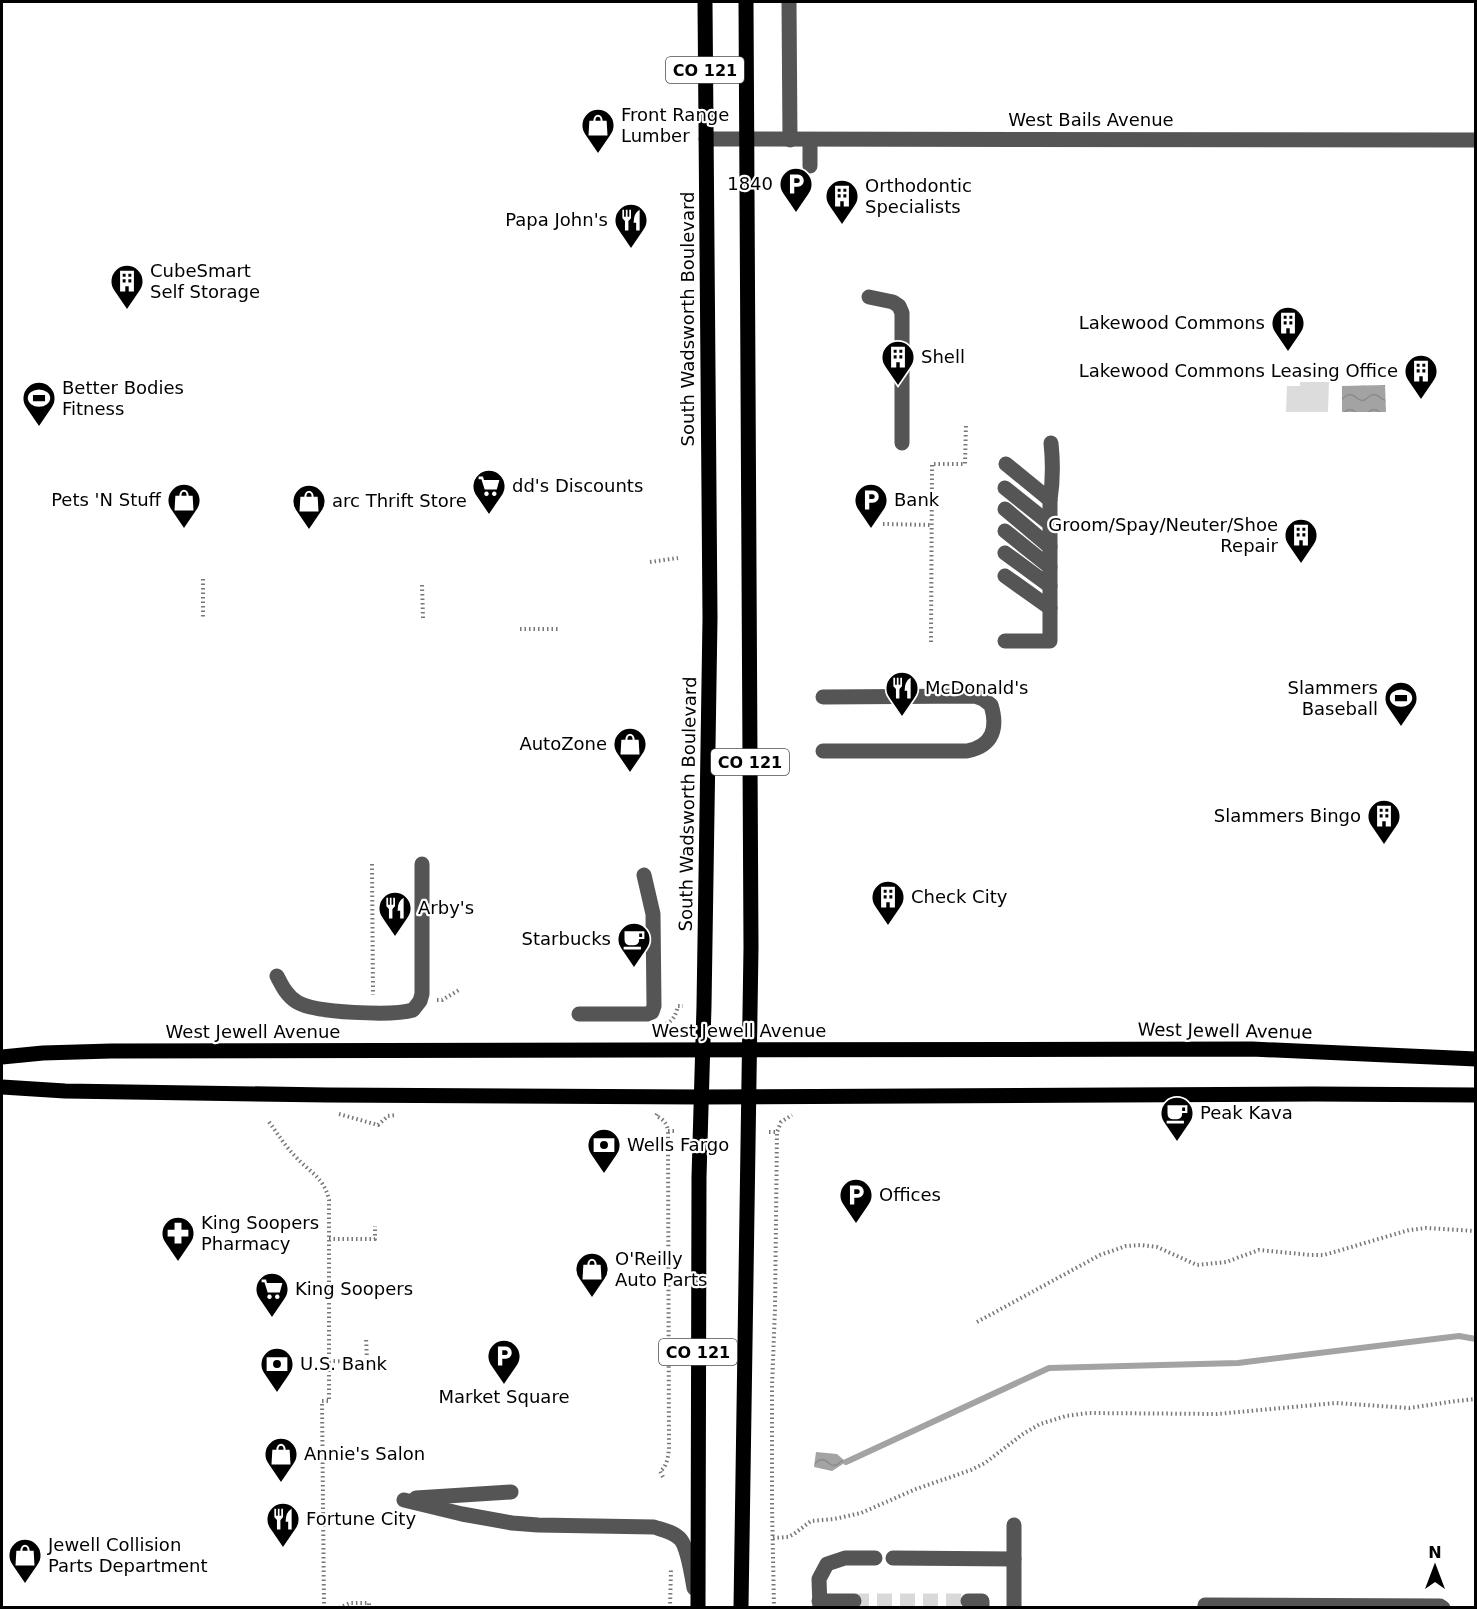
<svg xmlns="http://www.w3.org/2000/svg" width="1477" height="1609" font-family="'DejaVu Sans',sans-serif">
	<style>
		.green { fill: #dcdcdc }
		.water { fill: url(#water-waves) }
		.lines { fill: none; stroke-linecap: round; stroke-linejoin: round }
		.stream { stroke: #a3a3a3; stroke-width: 6 }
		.minor-tunnel { stroke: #d9d9d9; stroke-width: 15; stroke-dasharray: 15 8; stroke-linecap: butt }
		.path { stroke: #777; stroke-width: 4; stroke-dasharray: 1.5 3; stroke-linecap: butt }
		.minor { stroke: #555; stroke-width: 15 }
		.major { stroke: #000; stroke-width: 15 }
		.labels { text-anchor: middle; stroke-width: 4.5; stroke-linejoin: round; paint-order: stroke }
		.shield { fill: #fff; stroke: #4c4c4c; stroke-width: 1.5 }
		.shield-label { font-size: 16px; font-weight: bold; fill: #000 }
		.poi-label { font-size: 18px; fill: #000; stroke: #fff; text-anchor: start }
		.street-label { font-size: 18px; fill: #000; stroke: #fff }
	</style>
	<defs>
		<pattern id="water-waves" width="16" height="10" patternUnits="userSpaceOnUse" patternTransform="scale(1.5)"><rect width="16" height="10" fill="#a3a3a3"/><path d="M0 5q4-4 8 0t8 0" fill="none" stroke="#8b8b8b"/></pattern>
	</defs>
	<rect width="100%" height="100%" fill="#fff"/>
	<polygon class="green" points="1300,382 1329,382 1328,412 1286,412 1287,386 1300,386"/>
	<g class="water">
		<polygon points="1385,385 1386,412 1342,412 1342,386"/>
		<polygon points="816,1452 837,1454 846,1462 832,1471 814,1467"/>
	</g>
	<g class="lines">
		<polyline class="stream" points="846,1462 1049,1368 1238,1363 1459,1336 1476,1339"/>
		<polyline class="minor-tunnel" points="854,1601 968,1601"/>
		<g class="path">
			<polyline points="883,524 932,525"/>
			<polyline points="650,562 678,558"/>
			<polyline points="203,579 203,619"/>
			<polyline points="422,585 423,618"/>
			<polyline points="520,629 560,629"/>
			<polyline points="931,642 932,464 965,464 966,423"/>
			<polyline points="372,864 373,995"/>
			<polyline points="437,1000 442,1000 459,990"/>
			<path d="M666 1024C674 1020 676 1014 678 1006H683"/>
			<polyline points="339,1114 378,1125 388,1116 396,1115"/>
			<path d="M657 1114 656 1116C663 1119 667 1123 668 1131H674"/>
			<path d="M269 1122C278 1134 285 1146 295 1156 309 1172 324 1177 329 1200V1401H322L324 1608"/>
			<polyline points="769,1132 777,1132"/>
			<polyline points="329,1239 375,1239 375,1226"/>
			<polyline points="977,1322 1100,1255 1126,1246 1141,1245 1157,1247 1197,1265 1226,1262 1259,1250 1311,1255 1324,1255 1409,1230 1426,1228 1476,1231"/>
			<polyline points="329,1361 367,1362 366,1337"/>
			<path d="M663 1477 660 1471C667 1467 668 1457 669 1449L668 1131"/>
			<polyline points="773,1538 788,1537 794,1534 811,1521 834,1519 861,1513 916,1489 971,1470 985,1463 1023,1434 1040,1424 1066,1416 1088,1413 1217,1414 1336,1403 1409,1408 1456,1401 1476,1399"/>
			<polyline points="339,1608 350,1603 369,1603 369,1608"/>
			<polyline points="670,1608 671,1569"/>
			<polyline points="774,1608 772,1504 772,1387 775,1308 777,1132 781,1122 792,1115"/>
		</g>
		<g class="minor">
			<polyline points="789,2 790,140"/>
			<polyline points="706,139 1476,140"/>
			<polyline points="810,140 810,166"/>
			<polyline points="869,297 893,302 899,306 902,313 902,443"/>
			<polyline points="1006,464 1050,500"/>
			<polyline points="1005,488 1050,524"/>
			<polyline points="1005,509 1050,547"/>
			<polyline points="1005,531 1050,567"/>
			<polyline points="1005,553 1050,586"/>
			<polyline points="1005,576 1050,608"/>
			<path d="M1005 641H1050V500C1053 481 1053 462 1051 443"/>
			<path d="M823 697 975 696 983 699 991 705C998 728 993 746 967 751H823"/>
			<path d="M277 976C282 986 287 996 297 1002 314 1013 393 1016 413 1010L420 1001 422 994V864"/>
			<polyline points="579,1014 647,1014 652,1012 654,1006 653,914 644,875"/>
			<polyline points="416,1498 511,1492"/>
			<path d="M404 1500 462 1514 512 1523 538 1525 654 1527C663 1530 675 1532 681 1540 688 1549 692 1577 694 1588"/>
			<polyline points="1014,1525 1014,1608"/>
			<polyline points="893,1558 1014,1559"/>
			<polyline points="819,1601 854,1601"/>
			<polyline points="968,1601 982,1601 982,1608"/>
			<polyline points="820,1608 819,1579 827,1564 845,1558 875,1558"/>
			<polyline points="1205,1608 1205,1605 1440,1606 1443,1608"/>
		</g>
		<g class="major">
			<polyline points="2,1057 43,1053 111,1051 1252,1049 1476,1059"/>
			<polyline points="2,1087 65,1091 328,1095 701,1097 1314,1094 1476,1095"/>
			<polyline points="698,1608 699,1177 704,1006 710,618 705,2"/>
			<polyline points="741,1608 751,947 746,2"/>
		</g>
	</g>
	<defs>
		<symbol id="shop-pin" viewBox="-11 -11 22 30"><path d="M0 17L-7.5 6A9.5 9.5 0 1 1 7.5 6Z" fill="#000" stroke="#fff"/><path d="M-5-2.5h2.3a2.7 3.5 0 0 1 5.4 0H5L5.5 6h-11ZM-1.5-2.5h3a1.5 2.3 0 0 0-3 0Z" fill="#fff"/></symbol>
		<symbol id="parking-pin" viewBox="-11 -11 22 30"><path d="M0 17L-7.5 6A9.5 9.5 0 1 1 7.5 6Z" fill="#000" stroke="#fff"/><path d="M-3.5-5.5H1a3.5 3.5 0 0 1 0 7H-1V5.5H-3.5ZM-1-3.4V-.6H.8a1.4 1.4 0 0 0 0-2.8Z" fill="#fff"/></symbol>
		<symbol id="building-pin" viewBox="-11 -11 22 30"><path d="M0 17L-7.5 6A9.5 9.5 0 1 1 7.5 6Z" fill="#000" stroke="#fff"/><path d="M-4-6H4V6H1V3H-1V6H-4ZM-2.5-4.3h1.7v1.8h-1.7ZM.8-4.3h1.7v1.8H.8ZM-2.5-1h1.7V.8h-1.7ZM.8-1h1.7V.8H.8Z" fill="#fff"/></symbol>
		<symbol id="restaurant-pin" viewBox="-11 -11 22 30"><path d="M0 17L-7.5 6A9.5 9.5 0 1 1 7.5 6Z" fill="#000" stroke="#fff"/><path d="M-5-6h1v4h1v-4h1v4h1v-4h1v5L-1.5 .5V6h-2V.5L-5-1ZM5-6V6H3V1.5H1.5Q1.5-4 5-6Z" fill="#fff"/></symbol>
		<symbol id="stadium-pin" viewBox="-11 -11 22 30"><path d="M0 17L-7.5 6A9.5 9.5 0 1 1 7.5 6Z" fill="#000" stroke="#fff"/><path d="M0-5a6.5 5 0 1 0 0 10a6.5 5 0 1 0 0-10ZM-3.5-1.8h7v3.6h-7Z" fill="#fff"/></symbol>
		<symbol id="supermarket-pin" viewBox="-11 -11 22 30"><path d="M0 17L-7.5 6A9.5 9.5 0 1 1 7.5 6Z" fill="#000" stroke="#fff"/><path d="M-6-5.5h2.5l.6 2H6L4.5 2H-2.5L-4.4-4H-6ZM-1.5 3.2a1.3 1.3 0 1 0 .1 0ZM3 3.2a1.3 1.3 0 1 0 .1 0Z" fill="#fff"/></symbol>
		<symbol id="cafe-pin" viewBox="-11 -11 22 30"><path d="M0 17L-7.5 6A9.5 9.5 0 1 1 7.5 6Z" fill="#000" stroke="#fff"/><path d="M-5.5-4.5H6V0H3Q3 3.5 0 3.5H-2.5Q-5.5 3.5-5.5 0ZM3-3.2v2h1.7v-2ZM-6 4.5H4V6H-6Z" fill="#fff"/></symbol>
		<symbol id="bank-pin" viewBox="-11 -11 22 30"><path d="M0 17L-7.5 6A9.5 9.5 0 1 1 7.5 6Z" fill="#000" stroke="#fff"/><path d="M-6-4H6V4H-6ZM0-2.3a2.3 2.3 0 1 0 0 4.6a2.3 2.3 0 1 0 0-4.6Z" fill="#fff"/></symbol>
		<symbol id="pharmacy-pin" viewBox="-11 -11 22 30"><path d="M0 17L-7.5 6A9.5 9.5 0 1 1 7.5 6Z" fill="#000" stroke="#fff"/><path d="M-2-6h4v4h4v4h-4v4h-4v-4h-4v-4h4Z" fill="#fff"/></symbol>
	</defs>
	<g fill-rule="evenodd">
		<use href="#shop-pin" x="579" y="106" width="38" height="52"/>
		<use href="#parking-pin" x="777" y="165" width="38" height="52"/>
		<use href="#building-pin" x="823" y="177" width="38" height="52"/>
		<use href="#restaurant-pin" x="612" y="201" width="38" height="52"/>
		<use href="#building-pin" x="108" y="262" width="38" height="52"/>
		<use href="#building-pin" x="1269" y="304" width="38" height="52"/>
		<use href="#building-pin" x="879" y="338" width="38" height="52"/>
		<use href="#building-pin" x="1402" y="352" width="38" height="52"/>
		<use href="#stadium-pin" x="20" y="379" width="38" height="52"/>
		<use href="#supermarket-pin" x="470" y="467" width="38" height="52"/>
		<use href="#shop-pin" x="165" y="481" width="38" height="52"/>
		<use href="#parking-pin" x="852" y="481" width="38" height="52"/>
		<use href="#shop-pin" x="290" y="482" width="38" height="52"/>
		<use href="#building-pin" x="1282" y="516" width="38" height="52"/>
		<use href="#restaurant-pin" x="883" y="669" width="38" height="52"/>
		<use href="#stadium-pin" x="1382" y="679" width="38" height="52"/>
		<use href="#shop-pin" x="611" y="725" width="38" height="52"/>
		<use href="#building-pin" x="1365" y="797" width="38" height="52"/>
		<use href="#building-pin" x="869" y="878" width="38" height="52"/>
		<use href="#restaurant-pin" x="376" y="889" width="38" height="52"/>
		<use href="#cafe-pin" x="615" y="920" width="38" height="52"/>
		<use href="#cafe-pin" x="1158" y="1094" width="38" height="52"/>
		<use href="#bank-pin" x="585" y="1126" width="38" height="52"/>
		<use href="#parking-pin" x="837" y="1176" width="38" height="52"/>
		<use href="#pharmacy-pin" x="159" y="1214" width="38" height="52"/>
		<use href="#shop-pin" x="573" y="1250" width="38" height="52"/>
		<use href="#supermarket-pin" x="253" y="1270" width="38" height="52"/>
		<use href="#parking-pin" x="485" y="1337" width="38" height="52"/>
		<use href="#bank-pin" x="258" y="1345" width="38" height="52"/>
		<use href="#shop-pin" x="262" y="1435" width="38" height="52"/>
		<use href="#restaurant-pin" x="264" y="1500" width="38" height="52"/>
		<use href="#shop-pin" x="6" y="1536" width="38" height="52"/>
	</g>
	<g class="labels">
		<g class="shield">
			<rect x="666" y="57" width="78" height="26" rx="4.5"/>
			<rect x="711" y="749" width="78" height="26" rx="4.5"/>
			<rect x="659" y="1339" width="78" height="26" rx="4.5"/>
		</g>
		<g class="shield-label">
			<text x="705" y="76">CO 121</text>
			<text x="750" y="768">CO 121</text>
			<text x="698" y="1358">CO 121</text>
		</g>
		<g class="poi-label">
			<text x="621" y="121">Front Range<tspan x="621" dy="21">Lumber</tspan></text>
			<text x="773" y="190" text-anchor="end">1840</text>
			<text x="865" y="192">Orthodontic<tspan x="865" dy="21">Specialists</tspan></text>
			<text x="608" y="226" text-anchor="end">Papa John's</text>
			<text x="150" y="277">CubeSmart<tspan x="150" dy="21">Self Storage</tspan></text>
			<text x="1265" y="329" text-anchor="end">Lakewood Commons</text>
			<text x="921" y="363">Shell</text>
			<text x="1398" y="377" text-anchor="end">Lakewood Commons Leasing Office</text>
			<text x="62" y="394">Better Bodies<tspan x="62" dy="21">Fitness</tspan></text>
			<text x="512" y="492">dd's Discounts</text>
			<text x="161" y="506" text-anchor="end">Pets 'N Stuff</text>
			<text x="894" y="506">Bank</text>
			<text x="332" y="507">arc Thrift Store</text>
			<text x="1278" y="531" text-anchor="end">Groom/Spay/Neuter/Shoe<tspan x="1278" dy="21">Repair</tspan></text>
			<text x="925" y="694">McDonald's</text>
			<text x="1378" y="694" text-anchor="end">Slammers<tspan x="1378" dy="21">Baseball</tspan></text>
			<text x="607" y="750" text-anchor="end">AutoZone</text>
			<text x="1361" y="822" text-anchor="end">Slammers Bingo</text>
			<text x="911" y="903">Check City</text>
			<text x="418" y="914">Arby's</text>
			<text x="611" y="945" text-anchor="end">Starbucks</text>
			<text x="1200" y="1119">Peak Kava</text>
			<text x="627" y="1151">Wells Fargo</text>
			<text x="879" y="1201">Offices</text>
			<text x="201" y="1229">King Soopers<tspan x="201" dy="21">Pharmacy</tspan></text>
			<text x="615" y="1265">O'Reilly<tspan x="615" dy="21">Auto Parts</tspan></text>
			<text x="295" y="1295">King Soopers</text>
			<text x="300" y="1370">U.S. Bank</text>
			<text x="504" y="1403" text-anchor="middle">Market Square</text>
			<text x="304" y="1460">Annie's Salon</text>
			<text x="306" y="1525">Fortune City</text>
			<text x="48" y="1551">Jewell Collision<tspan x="48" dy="21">Parts Department</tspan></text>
		</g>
		<g class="street-label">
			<text x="1091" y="126">West Bails Avenue</text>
			<text transform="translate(688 319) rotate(-90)" y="6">South Wadsworth Boulevard</text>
			<text transform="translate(688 804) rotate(-89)" y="6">South Wadsworth Boulevard</text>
			<text x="739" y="1037">West Jewell Avenue</text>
			<text transform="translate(1225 1031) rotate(1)" y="6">West Jewell Avenue</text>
			<text x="253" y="1038">West Jewell Avenue</text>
		</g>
	</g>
	<rect width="1477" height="1609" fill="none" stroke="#000000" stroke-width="6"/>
	<g transform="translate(1435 1567)" stroke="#ffffff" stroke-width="4.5" paint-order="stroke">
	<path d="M0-4.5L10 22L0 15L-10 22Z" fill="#000000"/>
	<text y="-9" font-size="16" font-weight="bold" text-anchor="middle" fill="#000000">N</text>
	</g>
</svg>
